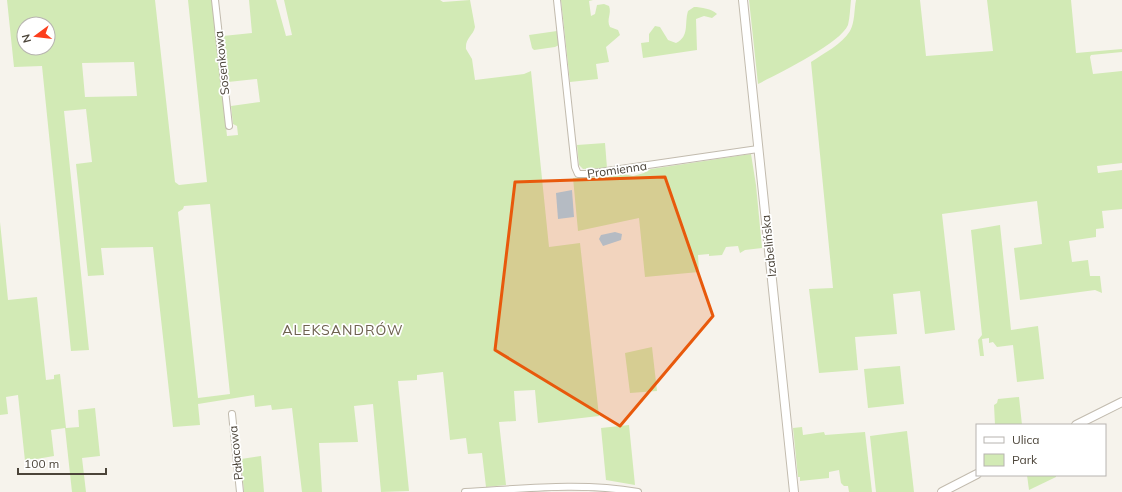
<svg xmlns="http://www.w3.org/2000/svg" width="1122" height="492" font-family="Mulish,sans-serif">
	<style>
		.green { fill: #d2eab5; fill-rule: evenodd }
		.water { fill: #a9d4f2 }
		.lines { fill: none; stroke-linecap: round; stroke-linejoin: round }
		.minor-casing { stroke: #c2bbae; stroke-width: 8 }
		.tertiary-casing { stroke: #c2bbae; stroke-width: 10 }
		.minor { stroke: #fff; stroke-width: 6 }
		.tertiary { stroke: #fff; stroke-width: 8 }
		.marked { fill: #e8590c; fill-opacity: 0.2; stroke: #e8590c; stroke-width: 3; stroke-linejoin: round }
		.labels { text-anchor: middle; stroke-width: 3.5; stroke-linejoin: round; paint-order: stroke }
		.street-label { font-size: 12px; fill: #4b4439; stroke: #fff }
		.quarter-label { font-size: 14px; letter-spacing: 1px; fill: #6e6250; stroke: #fff }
	</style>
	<rect width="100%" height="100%" fill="#f6f3ec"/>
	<g class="green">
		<path d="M7 0H155L175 182 179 185 207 182 188 0H212L227 136 238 135 237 126 233 124 231 106 260 102 257 79 228 82 223 36 252 33 249 0H276L286 36 292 35 284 0H440L443 2 470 0 475 27C473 36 465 38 466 49L472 59 475 80 524 74 531 71 549 247 580 243 599 416 538 423 535 390 514 391 516 421 499 422 506 485 486 487 482 453 468 454 466 438 450 440 443 372 417 375V380L398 381 409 491 381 492 373 404 354 406 358 442 319 443 322 492H302L292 408 272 410 271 405 255 407 254 395 198 404 200 425 173 427 153 247 101 248 104 275 88 276 76 164 92 162 86 109 64 111 89 350 71 351 42 66 14 67ZM24 24H48V48H24ZM134 62 137 96 85 97 82 63ZM210 204 230 394 198 398 178 212 183 209 184 206Z"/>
		<path d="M561 0H593L589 1 591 16 595 14 597 5 604 4 609 6C612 14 606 19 610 27L618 30 620 35 606 47 609 62 596 64 598 79 570 82Z"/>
		<path d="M749 0H851C850 8 850 17 848 25 840 44 777 74 758 84Z"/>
		<path d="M856 0H920L926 56 993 51 987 0H1071L1076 53 1122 49V52L1091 55 1090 57 1093 74 1122 71V163L1097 166 1098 173 1122 170V209L1102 211 1104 228 1096 229V237L1069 241 1072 262 1088 260 1090 276H1100L1102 293 1095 290 1020 300 1014 248 1042 244 1037 201 942 214 955 330 925 334 920 291 893 294 897 334 855 337 858 370 819 373 809 289 833 288 811 62C823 54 842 44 850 31 855 22 854 10 856 0Z"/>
		<path d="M694 7C701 7 712 9 717 14L712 18 704 16 696 19 697 50 643 58 641 43 649 42V34L655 26 660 27 668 40 676 43C690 36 684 24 688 11Z"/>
		<polygon points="557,31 559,45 555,47 534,50 532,48 529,35"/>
		<polygon points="605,143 607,168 583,169 579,165 577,145"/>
		<polygon points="751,154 756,185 762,248 745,250 740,253 738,246 726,247 722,255 709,256 709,254 698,255 699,272 645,277 639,218 578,231 573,178 624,174 633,176 644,173 651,169"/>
		<polygon points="0,222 8,300 37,297 46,380 54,379 54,375 60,374 66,428 79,427 78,410 95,408 100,456 82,458 86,492 72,492 65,428 51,430 54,456 25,461 18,395 6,397 8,414 0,415"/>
		<polygon points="1000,225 1011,330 1038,326 1044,379 1017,382 1013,345 997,347 993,342 989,343 989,338 982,339 984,356 980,356 978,340 982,335 971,230"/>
		<polygon points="652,347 657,391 630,393 625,353"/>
		<polygon points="900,366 904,404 868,408 864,369"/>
		<polygon points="1019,397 1022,425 995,425 994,405 997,403 998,399"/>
		<polygon points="629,425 635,485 606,480 601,428"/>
		<polygon points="802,427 803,435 824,432 825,435 865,432 872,492 849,492 848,486 844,486 841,483 839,470 829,472 829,478 800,481 800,477 798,477 793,428"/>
		<polygon points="907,431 914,492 876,492 870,436"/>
		<polygon points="261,456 264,492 244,492 241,459"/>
		<polygon points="1027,475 1056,475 1056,477 1029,490"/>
	</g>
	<g class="water">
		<polygon points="572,190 574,217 558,219 556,193"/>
		<polygon points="615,232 622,234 621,240 603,246 599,239 601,235"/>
	</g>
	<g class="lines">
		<defs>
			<g id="minor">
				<polyline points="215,0 229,126"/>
				<polyline points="557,0 575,167 578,174 586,174 758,149"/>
				<polyline points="232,414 240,492"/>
				<path d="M465 492C522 489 581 482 638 492"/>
			</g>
			<g id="tertiary">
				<polyline points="743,0 794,492"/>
				<polyline points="1076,425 1122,402"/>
				<polyline points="942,492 977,474"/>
			</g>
		</defs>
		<use href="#minor" class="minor-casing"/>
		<use href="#tertiary" class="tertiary-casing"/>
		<use href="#minor" class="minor"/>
		<use href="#tertiary" class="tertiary"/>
	</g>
	<path class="marked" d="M665 177 713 316 620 426 495 350 515 182Z"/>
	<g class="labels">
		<g class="street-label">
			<text transform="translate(222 63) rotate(-96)" y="4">Sosenkowa</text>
			<text transform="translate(617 170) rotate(-8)" y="4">Promienna</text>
			<text transform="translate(769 246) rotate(-96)" y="4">Izabelińska</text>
			<text transform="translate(236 453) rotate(-96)" y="4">Pałacowa</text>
		</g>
		<g class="quarter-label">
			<text x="343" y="335">ALEKSANDRÓW</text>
		</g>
	</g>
	<rect x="976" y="424" width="130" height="52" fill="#ffffff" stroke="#b7b4b0"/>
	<rect x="984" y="437" width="20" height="6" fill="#ffffff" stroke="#b7b4b0"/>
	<text x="1012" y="444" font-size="12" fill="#4b4439">Ulica</text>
	<rect x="984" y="454" width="20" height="12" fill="#d2eab5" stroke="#b7b4b0"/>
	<text x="1012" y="464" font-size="12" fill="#4b4439">Park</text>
	<g transform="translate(36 36) rotate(255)"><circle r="19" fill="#ffffff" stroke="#b7b4b0"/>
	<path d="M0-3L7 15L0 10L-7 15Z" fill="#fc3f1d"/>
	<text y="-6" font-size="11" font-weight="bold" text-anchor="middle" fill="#4b4439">N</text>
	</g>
	<path d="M18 468v6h88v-6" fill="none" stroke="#4b4439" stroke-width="2"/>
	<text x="24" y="468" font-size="12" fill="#4b4439" stroke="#ffffff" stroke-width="3" paint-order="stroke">100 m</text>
</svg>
